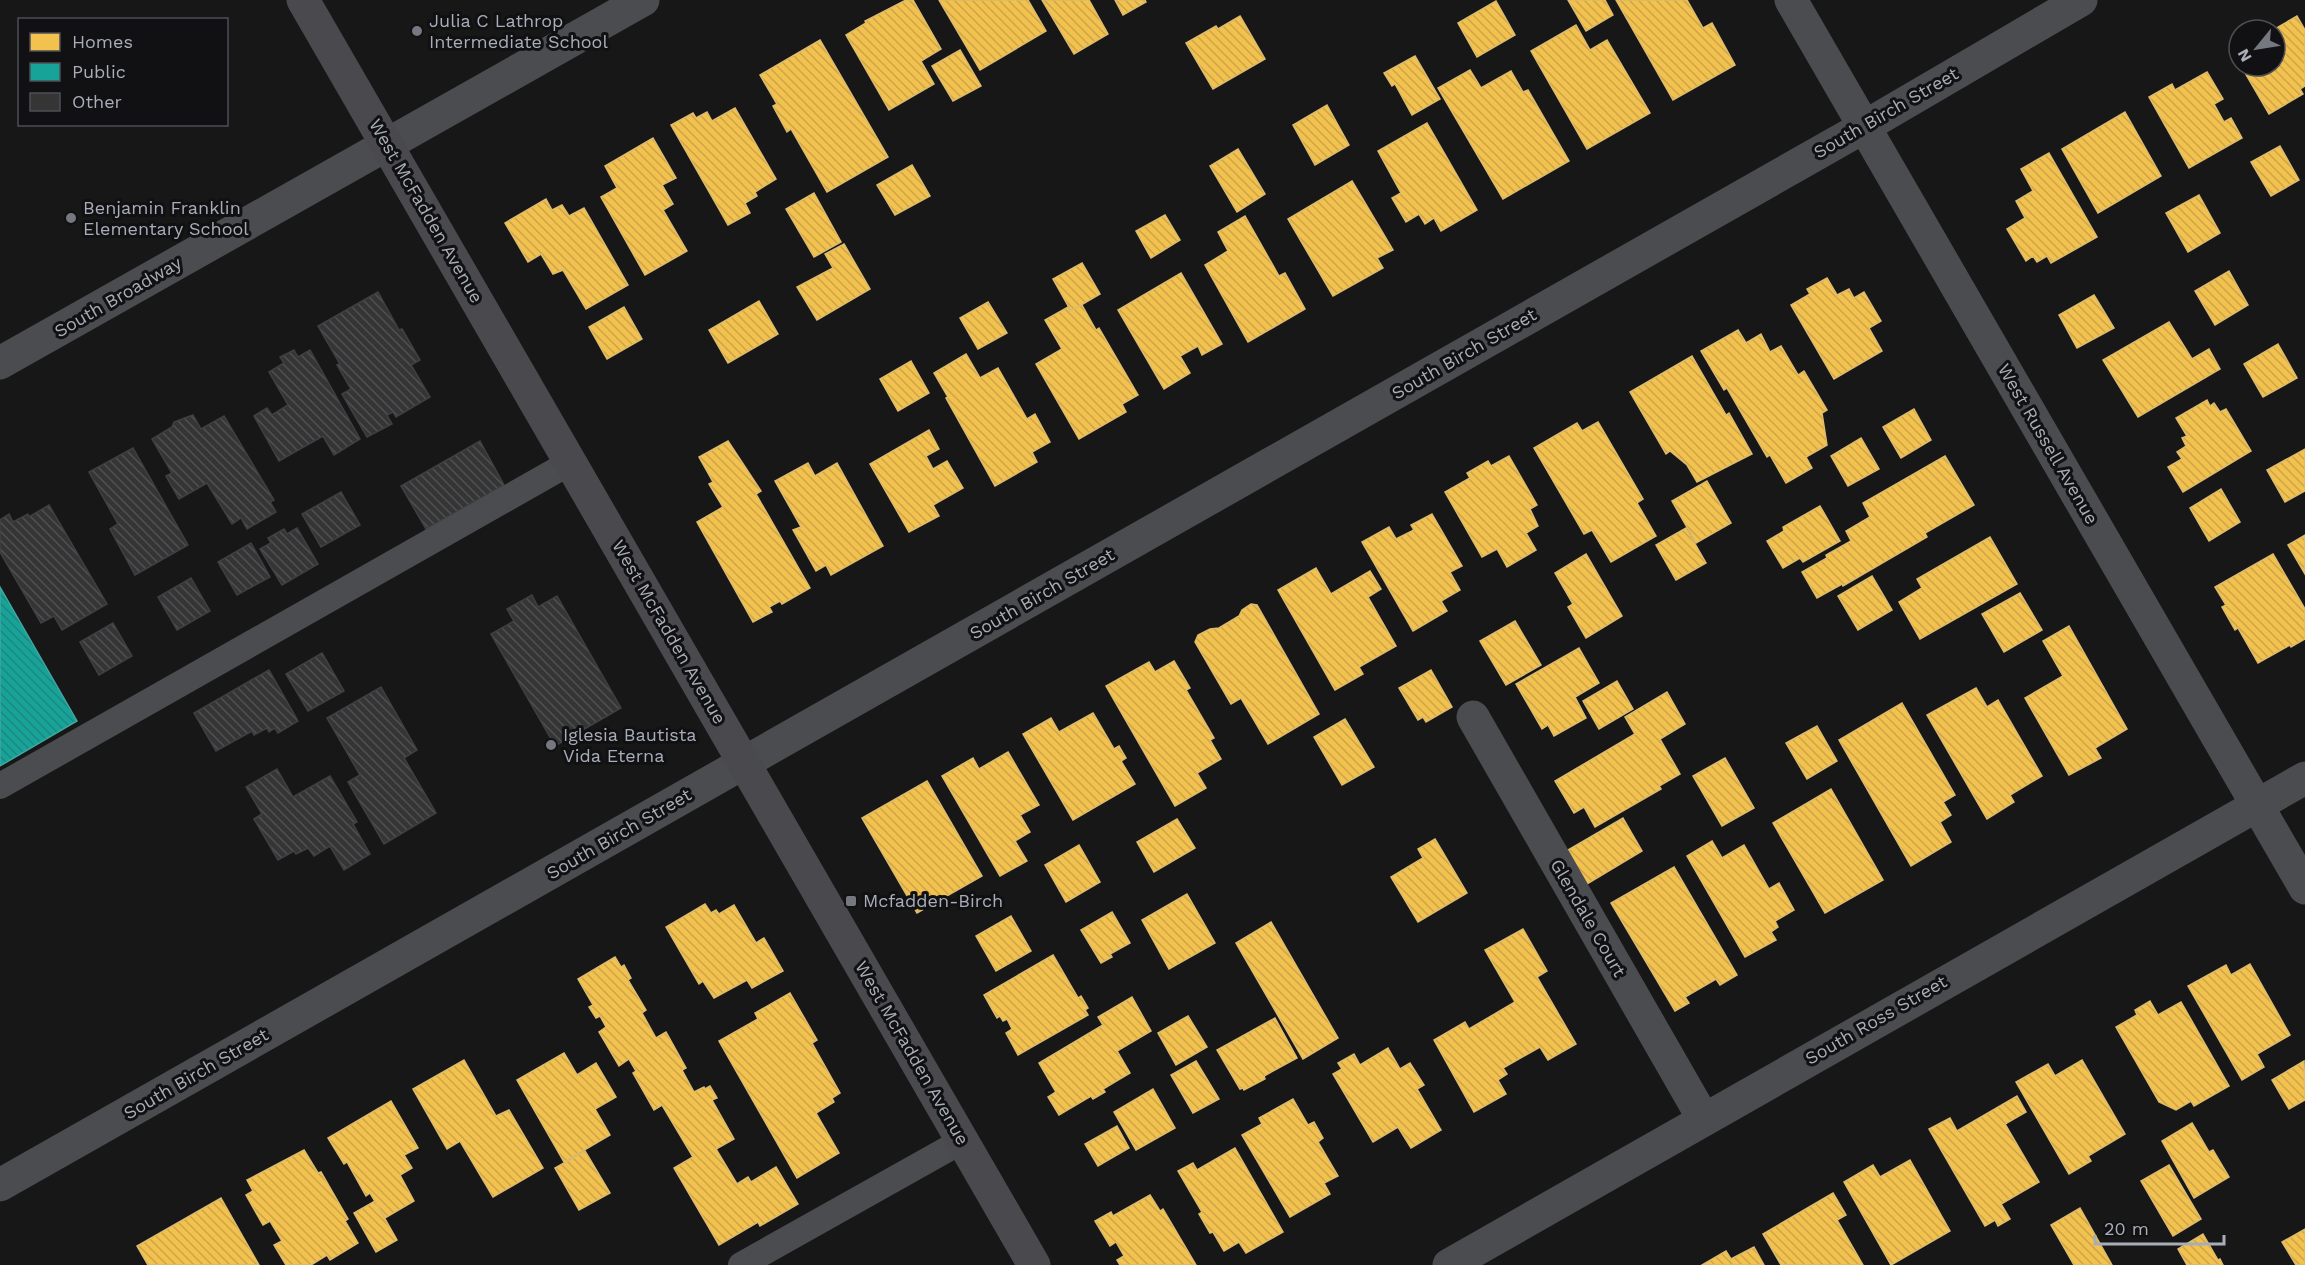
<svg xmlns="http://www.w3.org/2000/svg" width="2305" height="1265" font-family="'Work Sans',sans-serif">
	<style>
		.homes { fill: url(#homes-back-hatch); stroke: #dcbb6e; stroke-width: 1.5 }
		.public { fill: url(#public-back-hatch); stroke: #42a6a2; stroke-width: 1.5 }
		.building { fill: url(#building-back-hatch); stroke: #3f4043; stroke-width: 1.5 }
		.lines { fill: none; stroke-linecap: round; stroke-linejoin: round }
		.lane { stroke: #4b4c50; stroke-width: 26 }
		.street { stroke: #4b4c50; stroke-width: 33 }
		.secondary { stroke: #4a4a4e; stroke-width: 33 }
		.poi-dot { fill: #757880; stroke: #111113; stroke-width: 2 }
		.labels { text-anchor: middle; stroke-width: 6; stroke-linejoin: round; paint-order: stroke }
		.poi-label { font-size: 18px; fill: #a8adb8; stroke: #111113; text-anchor: start }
		.street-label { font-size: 18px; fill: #a8adb8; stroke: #111113 }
	</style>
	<defs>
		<pattern id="homes-back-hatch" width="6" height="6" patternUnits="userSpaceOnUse" patternTransform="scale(1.5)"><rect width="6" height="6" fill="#f2c14e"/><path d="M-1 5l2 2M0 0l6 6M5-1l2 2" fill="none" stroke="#cca549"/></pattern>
		<pattern id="public-back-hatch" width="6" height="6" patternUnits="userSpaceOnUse" patternTransform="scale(1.5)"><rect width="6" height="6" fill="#17a398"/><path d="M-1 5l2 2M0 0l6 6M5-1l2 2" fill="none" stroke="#1e8780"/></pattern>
		<pattern id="building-back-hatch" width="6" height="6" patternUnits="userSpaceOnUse" patternTransform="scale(1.5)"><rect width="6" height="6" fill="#353536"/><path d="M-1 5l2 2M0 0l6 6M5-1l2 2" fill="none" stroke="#4f5051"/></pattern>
	</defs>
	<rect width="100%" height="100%" fill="#171717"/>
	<g class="homes">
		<polygon points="906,0 913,0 941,49 921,61 934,84 889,110 846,35 866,23 865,21"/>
		<polygon points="939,0 1028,0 1046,31 980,70"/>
		<polygon points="1042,0 1089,0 1108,34 1074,54"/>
		<polygon points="1115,0 1145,0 1146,2 1123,15"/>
		<polygon points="1568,0 1605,0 1613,15 1586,31"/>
		<polygon points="1616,0 1687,0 1703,28 1712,23 1735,65 1673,100"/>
		<polygon points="1496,1 1515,35 1477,57 1458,23"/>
		<polygon points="1240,16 1265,59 1213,89 1186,43 1216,26 1218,29"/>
		<polygon points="2297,16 2305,30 2305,86 2300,89 2303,94 2269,114 2241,66 2275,66 2275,30 2273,30"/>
		<polygon points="1576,25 1590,50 1607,40 1650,113 1587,149 1531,51"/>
		<polygon points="820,40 888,157 827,192 791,129 787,132 773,106 777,104 760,75"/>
		<polygon points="960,50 981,86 953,101 932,66"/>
		<polygon points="1415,56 1440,99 1412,115 1395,84 1392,86 1384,73"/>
		<polygon points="1470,70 1481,88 1511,71 1523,92 1528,90 1569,161 1503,199 1438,88"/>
		<polygon points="2207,72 2223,99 2214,104 2224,122 2231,118 2242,138 2189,168 2149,97 2172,84 2175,90"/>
		<polygon points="1327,105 1349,145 1315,165 1293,125"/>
		<polygon points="735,108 776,179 755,192 757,196 745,203 750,213 728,225 671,125 693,113 696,118 707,112 712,121"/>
		<polygon points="2125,112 2161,176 2098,213 2062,149"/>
		<polygon points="1427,123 1477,210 1441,231 1434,218 1425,224 1419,214 1406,222 1392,198 1401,193 1378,151"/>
		<polygon points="653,138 676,178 662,185 673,204 663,210 687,251 645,275 601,197 617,188 605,166"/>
		<polygon points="2280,146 2299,180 2271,196 2251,162"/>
		<polygon points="1238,149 1265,194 1237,212 1210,166"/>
		<polygon points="2049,153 2097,237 2051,263 2047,256 2037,262 2033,256 2026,261 2007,229 2025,218 2016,201 2033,191 2021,169"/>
		<polygon points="912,165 930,196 895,215 877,185"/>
		<polygon points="1352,181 1393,250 1377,258 1383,268 1333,296 1288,219"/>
		<polygon points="814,193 841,242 814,257 786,209"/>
		<polygon points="2199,195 2220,233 2188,252 2166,213"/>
		<polygon points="546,199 552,210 562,205 569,216 584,208 628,285 586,309 563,270 553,274 541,254 528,262 505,223"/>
		<polygon points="1165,215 1180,240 1151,258 1136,231"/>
		<polygon points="1245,216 1279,276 1285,273 1305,309 1248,342 1205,265 1228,251 1218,232"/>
		<polygon points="844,244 870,289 817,320 797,287 833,268 825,254"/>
		<polygon points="1082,263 1100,294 1071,311 1053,279"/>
		<polygon points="2229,271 2248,305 2215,325 2195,291"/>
		<polygon points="1181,273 1222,344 1202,355 1198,346 1180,356 1190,373 1164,389 1118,310"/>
		<polygon points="1827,278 1837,295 1849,289 1854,298 1864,292 1881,321 1869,328 1882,351 1834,379 1791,305 1810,294 1807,289"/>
		<polygon points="2094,295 2114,328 2077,348 2059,315"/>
		<polygon points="759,301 778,334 728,363 709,330"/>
		<polygon points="988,302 1007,333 978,349 960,318"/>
		<polygon points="1082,305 1096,330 1099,328 1138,395 1122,404 1126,412 1079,439 1036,364 1062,349 1045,320 1068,307 1070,311"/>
		<polygon points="624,307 642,339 607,359 589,327"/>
		<polygon points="2169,322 2192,359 2209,349 2220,369 2138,417 2103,360"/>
		<polygon points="1738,330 1746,343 1761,334 1770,352 1781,346 1798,375 1804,371 1827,410 1822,413 1827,445 1806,457 1812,468 1786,483 1770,455 1767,457 1727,388 1724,390 1701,351"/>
		<polygon points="2278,344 2297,378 2263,397 2244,364"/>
		<polygon points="966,354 980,378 998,368 1027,419 1035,414 1050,442 1032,452 1037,462 995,486 946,398 948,397 934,373"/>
		<polygon points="1692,356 1726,415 1729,413 1752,454 1697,482 1687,465 1670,451 1666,454 1630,392"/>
		<polygon points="911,361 929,393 898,411 880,379"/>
		<polygon points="2207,400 2210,406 2214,403 2220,412 2226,409 2251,451 2183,492 2168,467 2182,459 2177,452 2186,446 2182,438 2187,436 2176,418"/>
		<polygon points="1914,409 1931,440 1901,458 1883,427"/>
		<polygon points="1598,422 1643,499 1637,503 1656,536 1611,562 1592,530 1584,534 1534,448 1577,423 1582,431"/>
		<polygon points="929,430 939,449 926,456 933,469 947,461 963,488 933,505 939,516 909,532 870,464"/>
		<polygon points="1861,438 1879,469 1848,486 1831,456"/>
		<polygon points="728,441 761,491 756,494 810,588 782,604 780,601 769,607 772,612 753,622 697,522 723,507 709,484 713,482 699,457"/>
		<polygon points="2305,449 2305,491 2285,502 2267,470"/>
		<polygon points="1509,456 1537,505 1530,509 1538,526 1526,533 1536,550 1507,567 1497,549 1482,557 1445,492 1470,478 1467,473 1488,461 1491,466"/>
		<polygon points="1945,456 1974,505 1925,533 1927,537 1843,586 1842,584 1817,598 1802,572 1827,558 1826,555 1851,541 1846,531 1870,517 1863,503"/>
		<polygon points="808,463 815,476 837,463 883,546 831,575 826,565 816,571 793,530 801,527 775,481"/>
		<polygon points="1707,481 1731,523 1696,543 1672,501"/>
		<polygon points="2221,489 2240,522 2209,541 2190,508"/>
		<polygon points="1820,506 1840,541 1803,562 1800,558 1783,568 1767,541 1784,531 1783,527"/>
		<polygon points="1432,514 1462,566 1450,572 1460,590 1441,601 1447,611 1413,631 1362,542 1389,527 1396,539 1414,530 1411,525"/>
		<polygon points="1686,528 1706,563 1676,580 1656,545"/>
		<polygon points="2305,535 2305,574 2288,545"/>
		<polygon points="1990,537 2017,584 1920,639 1899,602 1922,588 1917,579"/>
		<polygon points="1586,554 1622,616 1586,638 1568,607 1573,604 1555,573"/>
		<polygon points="2273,554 2305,609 2305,639 2291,647 2290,645 2258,663 2238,628 2235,630 2222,607 2226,605 2215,587"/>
		<polygon points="1316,568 1331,594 1370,571 1381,589 1368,597 1396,646 1359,667 1363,674 1335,690 1278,590"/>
		<polygon points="1872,576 1892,610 1858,630 1838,596"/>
		<polygon points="2020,593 2042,630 2004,652 1982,614"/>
		<polygon points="1251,604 1257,605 1319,714 1268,744 1241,698 1231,704 1195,642 1198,635 1210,629 1219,628 1239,616 1242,610"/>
		<polygon points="1515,621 1541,665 1506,685 1480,641"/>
		<polygon points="2069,626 2127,729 2095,748 2101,758 2069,775 2025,698 2063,676 2043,641"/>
		<polygon points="1579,648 1599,683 1575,697 1586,718 1554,736 1548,725 1542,729 1516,684"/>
		<polygon points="1174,661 1190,688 1186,690 1214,738 1210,740 1221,759 1197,773 1206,788 1175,806 1106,686 1149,662 1155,672"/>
		<polygon points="1431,670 1452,707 1426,722 1423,717 1418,720 1399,688"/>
		<polygon points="1617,681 1633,709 1599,729 1583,701"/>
		<polygon points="1976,688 1987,707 1998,700 2042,776 2010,795 2014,802 1987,819 1927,715"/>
		<polygon points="1667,692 1685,724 1660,739 1680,774 1659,786 1661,789 1595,827 1584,807 1574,813 1555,781 1635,734 1625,717"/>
		<polygon points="1902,703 1955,795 1943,802 1951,815 1940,822 1951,842 1911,866 1839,740"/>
		<polygon points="1093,713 1114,749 1119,746 1126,758 1121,761 1135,784 1073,820 1023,734 1051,718 1059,732"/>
		<polygon points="1345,719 1374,767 1342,785 1314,737"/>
		<polygon points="1817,726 1837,761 1807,779 1786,743"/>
		<polygon points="1008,752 1039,805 1020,815 1030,832 1015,841 1027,861 1000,876 942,776 973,758 979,769"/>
		<polygon points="1725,758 1754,808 1722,826 1693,776"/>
		<polygon points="927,781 982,876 917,913 862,818"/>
		<polygon points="1831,789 1883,880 1825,913 1773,823"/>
		<polygon points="1623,818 1642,851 1587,884 1568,850"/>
		<polygon points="1177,819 1195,848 1154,872 1137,842"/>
		<polygon points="1435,839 1467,893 1418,922 1391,877 1423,858 1418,849"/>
		<polygon points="1712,841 1722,858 1744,845 1769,889 1779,883 1794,910 1775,921 1778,927 1771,932 1776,940 1745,957 1687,856"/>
		<polygon points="1079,845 1100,882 1066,902 1045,865"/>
		<polygon points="1674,867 1737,975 1720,985 1716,979 1685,997 1689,1003 1675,1011 1611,903"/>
		<polygon points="1187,894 1215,943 1169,969 1142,920"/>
		<polygon points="705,904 711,913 716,910 719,914 734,905 756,943 764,938 783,971 752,988 747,980 714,998 703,981 699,984 666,927"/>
		<polygon points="1112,912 1130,943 1110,954 1112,957 1101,963 1081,930"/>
		<polygon points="1011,916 1031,951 996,971 976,936"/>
		<polygon points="1271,922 1338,1038 1303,1059 1236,943"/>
		<polygon points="1523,929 1547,971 1537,977 1576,1044 1548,1060 1540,1047 1503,1068 1507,1074 1498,1080 1506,1094 1474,1112 1434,1040 1465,1022 1469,1029 1515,1002 1485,950"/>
		<polygon points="1053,955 1078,998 1081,996 1088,1008 1085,1010 1088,1015 1018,1055 1006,1033 1012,1029 1007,1019 1003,1021 1000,1016 997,1018 984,995"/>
		<polygon points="615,957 621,967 624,965 631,978 628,980 646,1010 642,1013 656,1038 666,1032 686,1068 682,1070 694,1092 704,1087 705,1089 710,1086 717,1098 712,1100 734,1139 716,1149 737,1184 748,1177 751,1182 776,1167 798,1204 760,1226 758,1222 719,1245 674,1168 693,1157 662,1105 654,1110 633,1073 636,1071 629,1059 619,1066 599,1032 606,1027 600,1016 596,1018 589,1007 593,1005 578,979"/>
		<polygon points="2250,964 2290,1035 2257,1054 2264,1067 2242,1080 2188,986 2226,965 2231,975"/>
		<polygon points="790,993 817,1040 812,1043 840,1093 832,1098 834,1102 816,1113 839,1153 797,1178 719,1041 758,1019 755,1013"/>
		<polygon points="1132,997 1151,1031 1117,1051 1130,1073 1103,1089 1105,1092 1093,1099 1091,1096 1059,1115 1048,1097 1056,1092 1039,1063 1103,1025 1098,1017"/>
		<polygon points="2150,1001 2158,1015 2181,1002 2229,1086 2194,1106 2191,1101 2176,1110 2159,1102 2116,1027 2137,1015 2135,1010"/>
		<polygon points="1188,1016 1207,1047 1176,1065 1158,1033"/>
		<polygon points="1275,1018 1297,1058 1264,1076 1265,1079 1244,1090 1243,1088 1240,1089 1217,1050"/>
		<polygon points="1388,1048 1400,1069 1410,1063 1424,1085 1417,1089 1441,1130 1411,1148 1398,1127 1373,1142 1333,1074 1342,1069 1338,1063 1354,1054 1360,1065"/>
		<polygon points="564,1053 577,1075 596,1063 616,1097 595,1109 610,1135 564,1162 517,1080"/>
		<polygon points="464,1060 496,1116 509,1110 543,1168 493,1197 460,1141 447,1149 413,1089"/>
		<polygon points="2082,1060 2125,1134 2088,1156 2091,1161 2069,1174 2016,1082 2048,1064 2055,1076"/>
		<polygon points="1196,1061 1219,1099 1193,1113 1171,1075"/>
		<polygon points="2304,1061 2305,1100 2289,1109 2272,1080"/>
		<polygon points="1153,1089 1175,1128 1136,1150 1114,1112"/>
		<polygon points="2017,1096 2026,1112 2005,1124 2039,1182 2001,1204 2010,1219 1998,1226 1995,1220 1985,1226 1929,1129 1950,1118 1957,1131"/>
		<polygon points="1293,1099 1308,1125 1314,1122 1323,1138 1318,1142 1338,1176 1324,1183 1330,1194 1290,1217 1242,1135 1262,1124 1259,1118"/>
		<polygon points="391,1101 418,1148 404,1155 412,1168 400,1175 414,1201 385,1218 370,1193 366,1196 347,1162 344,1164 328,1138"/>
		<polygon points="2192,1123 2209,1152 2213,1150 2229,1177 2194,1198 2162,1141"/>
		<polygon points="1117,1126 1129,1148 1098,1166 1085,1144"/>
		<polygon points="1235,1148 1283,1232 1246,1253 1239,1242 1224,1251 1213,1232 1210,1233 1199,1214 1202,1212 1178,1171 1193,1163 1197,1170"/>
		<polygon points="304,1150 318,1173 321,1172 348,1219 345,1221 358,1243 330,1260 327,1255 311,1265 286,1265 274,1245 282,1241 270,1221 263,1225 246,1195 253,1191 247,1180"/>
		<polygon points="585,1151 610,1193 579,1210 555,1168"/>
		<polygon points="1910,1160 1950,1231 1891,1265 1844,1182 1873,1165 1880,1177"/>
		<polygon points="2169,1165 2201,1219 2173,1236 2141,1181"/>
		<polygon points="1833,1193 1846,1215 1837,1220 1863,1265 1781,1265 1763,1234"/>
		<polygon points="1150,1195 1160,1211 1163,1209 1196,1265 1120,1265 1117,1260 1124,1256 1116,1242 1110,1246 1095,1221 1111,1212 1113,1216"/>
		<polygon points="221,1198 259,1265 148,1265 137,1246"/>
		<polygon points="375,1201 397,1240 376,1252 354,1213"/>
		<polygon points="2080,1208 2112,1265 2074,1265 2051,1225"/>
		<polygon points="2305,1229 2305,1265 2296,1265 2282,1242"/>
		<polygon points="2203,1234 2218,1260 2220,1259 2223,1265 2187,1265 2178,1249"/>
		<polygon points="1754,1247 1764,1265 1702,1265 1726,1251 1731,1259"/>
	</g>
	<polygon class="public" points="0,587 77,721 0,766"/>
	<g class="building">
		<polygon points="378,292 399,330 402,329 420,360 411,365 430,397 396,417 393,412 387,415 392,424 367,437 342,394 351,389 337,365 340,364 318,326"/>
		<polygon points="294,350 298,357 310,350 360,439 334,455 323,436 279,461 254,416 267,408 272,415 288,405 269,372 284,363 280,357"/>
		<polygon points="193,415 201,429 224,416 274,500 270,502 276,512 247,529 241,518 232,524 207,483 179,499 166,476 172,473 152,439 172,427 174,422"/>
		<polygon points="480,441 504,485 426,529 401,486"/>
		<polygon points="133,448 188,545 135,575 110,529 118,524 89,472"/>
		<polygon points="341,492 360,525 321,547 302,514"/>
		<polygon points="49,505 107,604 62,630 54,616 41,623 0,552 0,520 9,514 13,522 28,514 29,517"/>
		<polygon points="297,528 318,564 282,585 260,549 271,543 268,538 284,529 287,534"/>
		<polygon points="251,543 270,577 237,595 218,562"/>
		<polygon points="191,578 210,611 177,630 158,597"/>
		<polygon points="532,595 538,607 557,596 621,708 555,746 491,634 514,621 507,609"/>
		<polygon points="113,623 132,656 99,675 80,642"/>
		<polygon points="322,653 344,691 308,711 286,674"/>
		<polygon points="269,670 298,721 278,733 275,728 269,732 267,728 254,735 252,731 216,751 194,713"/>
		<polygon points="381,687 417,750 404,758 436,813 384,844 348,782 360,775 327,718"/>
		<polygon points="277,769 293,797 330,776 357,822 353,824 370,854 344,870 330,846 314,856 308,848 296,854 294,851 278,860 254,819 262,814 246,787"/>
	</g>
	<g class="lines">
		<g class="lane">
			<polyline points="0,786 571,462"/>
			<polyline points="741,1265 962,1141"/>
		</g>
		<g class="street">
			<polyline points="1791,0 2305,888"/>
			<polyline points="0,363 643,0"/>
			<polyline points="1473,717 1703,1118"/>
			<polyline points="0,1185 1864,127 2081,0"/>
			<polyline points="1449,1265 2305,778"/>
		</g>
		<polyline class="secondary" points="303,0 1034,1265"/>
	</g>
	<g class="poi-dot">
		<circle cx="417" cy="31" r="6"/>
		<circle cx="71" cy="218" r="6"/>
		<circle cx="551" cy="745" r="6"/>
		<rect x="845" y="895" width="12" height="12" rx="3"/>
	</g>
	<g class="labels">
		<g class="poi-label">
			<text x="429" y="27">Julia C Lathrop<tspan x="429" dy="21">Intermediate School</tspan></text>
			<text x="83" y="214">Benjamin Franklin<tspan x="83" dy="21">Elementary School</tspan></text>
			<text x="563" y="741">Iglesia Bautista<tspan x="563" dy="21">Vida Eterna</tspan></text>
			<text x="863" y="907">Mcfadden-Birch</text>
		</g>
		<g class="street-label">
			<text transform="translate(1886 113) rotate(-30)" y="6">South Birch Street</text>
			<text transform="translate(426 211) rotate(60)" y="6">West McFadden Avenue</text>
			<text transform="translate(118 297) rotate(-30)" y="6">South Broadway</text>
			<text transform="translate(1464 354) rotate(-30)" y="6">South Birch Street</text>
			<text transform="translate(2048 444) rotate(60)" y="6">West Russell Avenue</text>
			<text transform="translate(1042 594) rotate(-30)" y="6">South Birch Street</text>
			<text transform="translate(669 632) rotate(60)" y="6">West McFadden Avenue</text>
			<text transform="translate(619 834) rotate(-30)" y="6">South Birch Street</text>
			<text transform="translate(1588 918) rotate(60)" y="6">Glendale Court</text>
			<text transform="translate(1876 1020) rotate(-30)" y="6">South Ross Street</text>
			<text transform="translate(912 1053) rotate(60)" y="6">West McFadden Avenue</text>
			<text transform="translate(196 1074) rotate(-30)" y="6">South Birch Street</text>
		</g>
	</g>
	<rect x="18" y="18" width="210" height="108" fill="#111113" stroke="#4d4f55" stroke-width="1.5"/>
	<rect x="30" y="33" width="30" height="18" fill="#f2c14e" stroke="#4d4f55" stroke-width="1.5"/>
	<text x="72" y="48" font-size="18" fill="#a8adb8">Homes</text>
	<rect x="30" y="63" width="30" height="18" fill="#17a398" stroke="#4d4f55" stroke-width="1.5"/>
	<text x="72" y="78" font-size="18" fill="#a8adb8">Public</text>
	<rect x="30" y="93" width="30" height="18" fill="#353536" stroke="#4d4f55" stroke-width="1.5"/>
	<text x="72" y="108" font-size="18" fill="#a8adb8">Other</text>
	<g transform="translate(2257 48) rotate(240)"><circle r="28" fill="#111113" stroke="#4d4f55" stroke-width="1.5"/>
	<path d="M0-4.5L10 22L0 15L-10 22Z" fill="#757880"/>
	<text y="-9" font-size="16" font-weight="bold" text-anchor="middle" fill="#a8adb8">N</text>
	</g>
	<path d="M2095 1235v9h129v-9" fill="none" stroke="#a8adb8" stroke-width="3"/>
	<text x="2104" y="1235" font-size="18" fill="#a8adb8" stroke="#111113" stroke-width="4.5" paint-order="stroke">20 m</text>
</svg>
